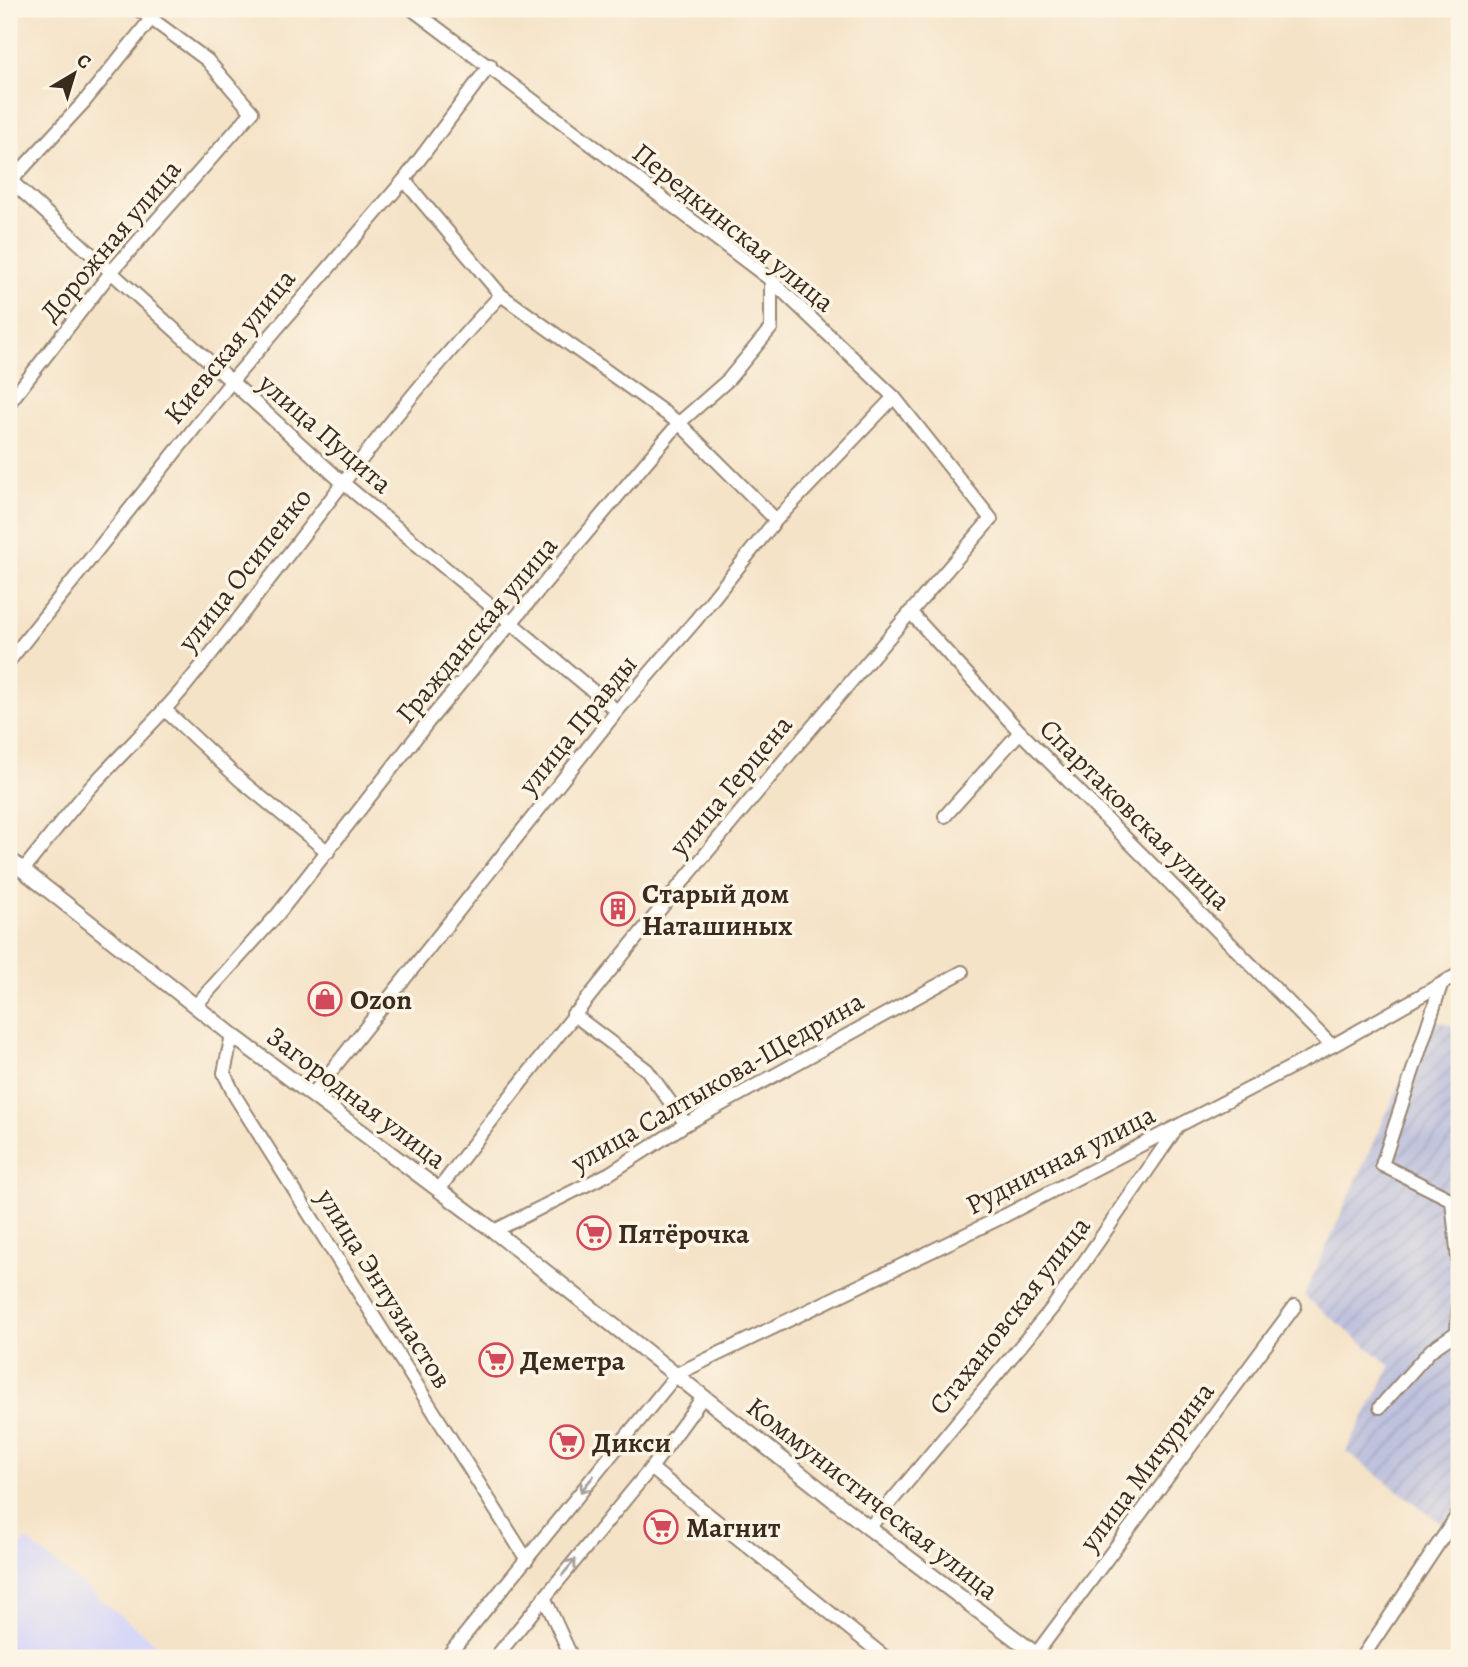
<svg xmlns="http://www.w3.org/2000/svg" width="1468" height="1667" font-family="Alegreya,serif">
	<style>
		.built { fill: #d7d7f8 }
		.industrial { fill: url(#industrial-furrows) }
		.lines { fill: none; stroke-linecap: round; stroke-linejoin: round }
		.minor-casing { stroke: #988673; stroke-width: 16 }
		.tertiary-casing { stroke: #988673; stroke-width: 18 }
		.minor { stroke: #fff; stroke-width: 12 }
		.tertiary { stroke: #fff; stroke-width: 14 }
		.oneway { stroke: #a79f9a }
		.labels { text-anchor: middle; stroke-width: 7; stroke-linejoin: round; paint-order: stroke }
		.street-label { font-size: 28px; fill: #3b2a1e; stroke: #fcf5e5 }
		.poi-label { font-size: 28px; font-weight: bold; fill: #3b2a1e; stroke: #fcf5e5; text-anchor: start }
	</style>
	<defs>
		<pattern id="industrial-furrows" width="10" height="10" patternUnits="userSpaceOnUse" patternTransform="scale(1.75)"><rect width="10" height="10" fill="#bfc2dd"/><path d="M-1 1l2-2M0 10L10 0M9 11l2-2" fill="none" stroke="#a5a7bd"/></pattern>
	</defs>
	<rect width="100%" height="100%" fill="#fcf5e5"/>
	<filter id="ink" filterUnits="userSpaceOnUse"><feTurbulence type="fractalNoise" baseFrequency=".0143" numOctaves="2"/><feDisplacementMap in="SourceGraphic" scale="14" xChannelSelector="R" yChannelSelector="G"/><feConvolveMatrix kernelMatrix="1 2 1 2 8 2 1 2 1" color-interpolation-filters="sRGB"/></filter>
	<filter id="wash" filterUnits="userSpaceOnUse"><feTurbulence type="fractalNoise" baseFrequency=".00686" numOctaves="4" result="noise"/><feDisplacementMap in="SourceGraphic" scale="28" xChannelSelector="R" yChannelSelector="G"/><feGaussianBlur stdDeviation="1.57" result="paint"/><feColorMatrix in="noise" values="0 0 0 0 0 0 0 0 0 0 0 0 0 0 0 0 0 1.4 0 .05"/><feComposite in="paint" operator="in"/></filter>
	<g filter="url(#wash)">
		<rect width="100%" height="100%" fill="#f5e3c8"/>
		<polygon class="built" points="26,1540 174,1658 9,1658 9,1562"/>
		<polygon class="industrial" points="1430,1018 1459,1028 1459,1537 1346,1451 1391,1366 1304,1296"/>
	</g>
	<g filter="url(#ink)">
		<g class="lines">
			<defs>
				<g id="minor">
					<path d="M412 9 771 280 894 397 991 519C801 738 614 958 439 1189"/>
					<polyline points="404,180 501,295 679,423 776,520"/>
					<polyline points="11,181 342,482 617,711"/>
					<polyline points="9,183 84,102 151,19"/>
					<polyline points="9,403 112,271 252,112 207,60 138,9"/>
					<polyline points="910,612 1020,732 1332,1046"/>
					<polyline points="9,661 231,382 404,180 490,65"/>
					<polyline points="164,709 239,779 328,852"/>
					<polyline points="945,816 1020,732"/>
					<path d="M23 870C45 843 67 814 90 788 120 755 152 725 181 691 289 560 384 418 501 295"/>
					<polyline points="1440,988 1382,1165 1452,1200 1459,1269"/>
					<polyline points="196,1005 278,914 428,722 679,423 728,380 771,328 771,280"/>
					<polyline points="573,1014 647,1070 686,1124"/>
					<polyline points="232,1035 224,1073 235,1096 527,1560"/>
					<polyline points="313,1094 617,711 695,621 776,520 894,397"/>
					<polyline points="494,1231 610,1173 686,1124 962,972"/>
					<polyline points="1459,1301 1457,1332 1459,1335"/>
					<polyline points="1380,1407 1431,1350 1457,1332"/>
					<polyline points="651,1468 886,1658"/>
					<polyline points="869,1528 1053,1307 1176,1129"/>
					<polyline points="544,1597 572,1658"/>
					<polyline points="1036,1654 1295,1306"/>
					<polyline points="446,1658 677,1374 1006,1215 1332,1046 1459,974"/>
					<polyline points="495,1658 651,1468 703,1397"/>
					<polyline points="1362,1658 1459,1513"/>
				</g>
				<polyline id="tertiary" points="9,859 232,1035 494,1231 869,1528 1041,1658"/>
			</defs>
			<use href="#minor" class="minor-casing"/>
			<use href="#tertiary" class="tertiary-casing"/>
			<use href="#minor" class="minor"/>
			<use href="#tertiary" class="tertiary"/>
		</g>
		<defs><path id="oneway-shaft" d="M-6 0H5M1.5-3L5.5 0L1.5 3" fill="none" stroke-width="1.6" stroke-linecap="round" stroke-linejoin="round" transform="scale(1.75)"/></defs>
		<g class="oneway">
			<use href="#oneway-shaft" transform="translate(587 1484) rotate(129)"/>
			<use href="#oneway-shaft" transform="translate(569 1567) rotate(-50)"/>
		</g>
	</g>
	<defs>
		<symbol id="building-ring" viewBox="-11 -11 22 22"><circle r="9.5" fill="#fcf5e5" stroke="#d1495b" stroke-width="1.5"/><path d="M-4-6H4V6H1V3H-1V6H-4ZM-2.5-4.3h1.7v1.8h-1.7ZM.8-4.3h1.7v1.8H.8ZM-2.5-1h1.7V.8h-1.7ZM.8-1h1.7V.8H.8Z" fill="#d1495b"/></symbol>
		<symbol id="shop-ring" viewBox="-11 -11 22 22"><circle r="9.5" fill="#fcf5e5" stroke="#d1495b" stroke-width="1.5"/><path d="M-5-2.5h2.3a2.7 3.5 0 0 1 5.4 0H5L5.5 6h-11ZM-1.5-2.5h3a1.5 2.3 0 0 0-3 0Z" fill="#d1495b"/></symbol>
		<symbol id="supermarket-ring" viewBox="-11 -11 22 22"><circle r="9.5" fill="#fcf5e5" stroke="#d1495b" stroke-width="1.5"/><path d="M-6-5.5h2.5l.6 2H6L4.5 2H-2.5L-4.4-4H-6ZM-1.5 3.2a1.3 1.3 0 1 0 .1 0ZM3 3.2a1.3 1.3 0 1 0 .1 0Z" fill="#d1495b"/></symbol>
	</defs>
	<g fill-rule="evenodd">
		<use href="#building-ring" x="599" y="890" width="38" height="38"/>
		<use href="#shop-ring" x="306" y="980" width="38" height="38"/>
		<use href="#supermarket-ring" x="575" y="1214" width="38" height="38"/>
		<use href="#supermarket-ring" x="477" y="1341" width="38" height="38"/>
		<use href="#supermarket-ring" x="548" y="1423" width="38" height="38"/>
		<use href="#supermarket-ring" x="642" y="1508" width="38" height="38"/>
	</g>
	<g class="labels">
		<g class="street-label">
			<text transform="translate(734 227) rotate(39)" y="10">Передкинская улица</text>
			<text transform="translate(110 240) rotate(-50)" y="10">Дорожная улица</text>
			<text transform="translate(229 346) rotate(-51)" y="10">Киевская улица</text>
			<text transform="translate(326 433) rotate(41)" y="10">улица Пуцита</text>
			<text transform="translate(244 569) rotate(-52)" y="10">улица Осипенко</text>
			<text transform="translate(476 629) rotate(-50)" y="10">Гражданская улица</text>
			<text transform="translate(577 724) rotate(-51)" y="10">улица Правды</text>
			<text transform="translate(730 785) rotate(-50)" y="10">улица Герцена</text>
			<text transform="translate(1136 814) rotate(45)" y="10">Спартаковская улица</text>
			<text transform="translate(717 1081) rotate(-30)" y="10">улица Салтыкова-Щедрина</text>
			<text transform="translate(357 1097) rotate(37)" y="10">Загородная улица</text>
			<text transform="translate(1060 1159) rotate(-27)" y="10">Рудничная улица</text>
			<text transform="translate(385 1288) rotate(58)" y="10">улица Энтузиастов</text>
			<text transform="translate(1009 1315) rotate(-52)" y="10">Стахановская улица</text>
			<text transform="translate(1146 1466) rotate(-53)" y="10">улица Мичурина</text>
			<text transform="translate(873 1498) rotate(38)" y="10">Коммунистическая улица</text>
		</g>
		<g class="poi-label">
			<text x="642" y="903">Старый дом<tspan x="642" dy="32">Наташиных</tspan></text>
			<text x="350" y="1009">Ozon</text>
			<text x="618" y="1243">Пятёрочка</text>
			<text x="520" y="1370">Деметра</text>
			<text x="592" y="1452">Дикси</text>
			<text x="686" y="1537">Магнит</text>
		</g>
	</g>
	<rect width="1468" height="1667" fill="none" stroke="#fcf5e5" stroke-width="35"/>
	<g transform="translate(74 74) rotate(38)" stroke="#fcf5e5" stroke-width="5" paint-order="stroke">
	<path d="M0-5L12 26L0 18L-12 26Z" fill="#3b2a1e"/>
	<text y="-10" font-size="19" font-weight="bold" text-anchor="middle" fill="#3b2a1e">С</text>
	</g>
</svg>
